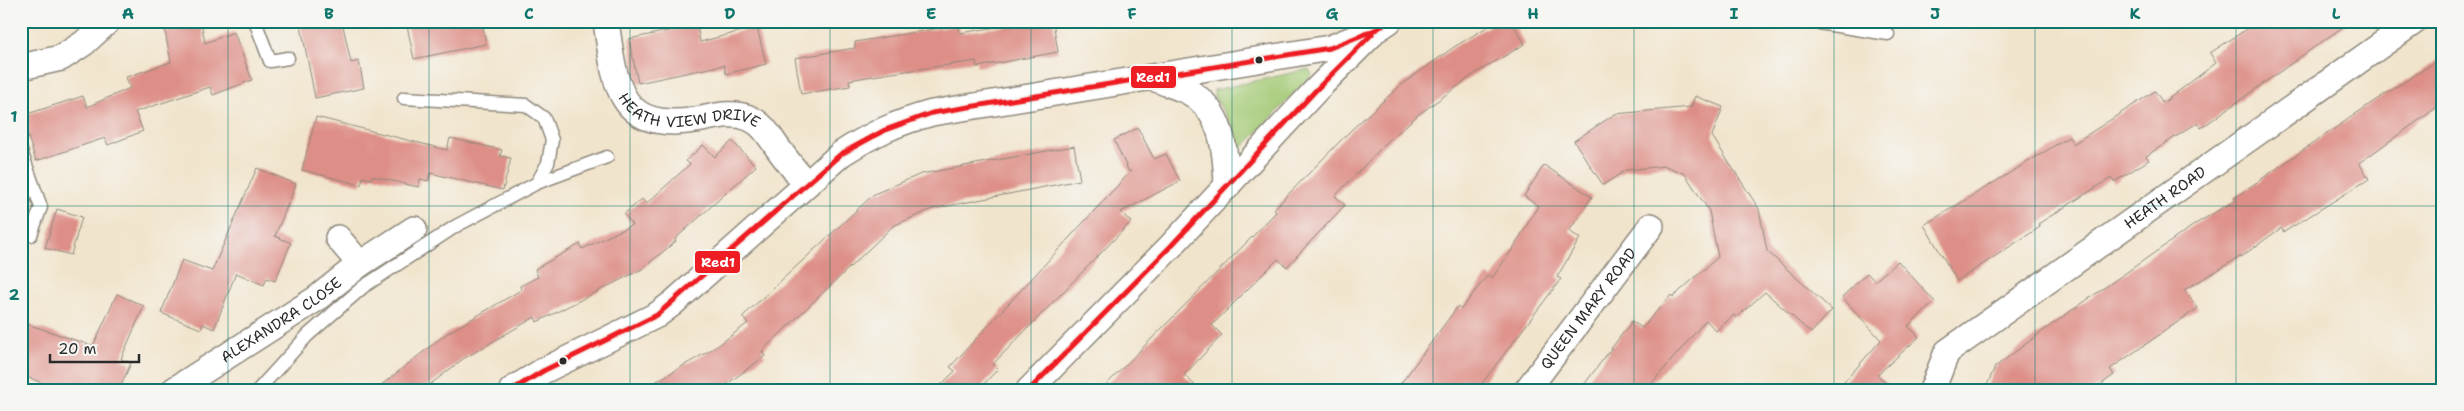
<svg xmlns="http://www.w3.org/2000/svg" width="2464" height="411" font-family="'Shantell Sans',sans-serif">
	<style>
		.green { fill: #a3c973; stroke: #677a4f }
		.building { fill: #dd8e86 }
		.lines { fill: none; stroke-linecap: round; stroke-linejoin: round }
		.lane-casing { stroke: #8e887c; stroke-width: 15 }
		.street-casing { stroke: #8e887c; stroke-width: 28 }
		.lane { stroke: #fff; stroke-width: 12 }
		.street { stroke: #fff; stroke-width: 25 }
		.bus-1-casing { stroke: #f6f6f2; stroke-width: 9 }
		.bus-1 { stroke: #ee1d23; stroke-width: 5 }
		.grid { fill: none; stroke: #0f766e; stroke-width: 1; stroke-opacity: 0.55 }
		.bus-dot { fill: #2b2b2b; stroke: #f6f6f2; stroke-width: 2 }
		.labels { text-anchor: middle; stroke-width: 4; stroke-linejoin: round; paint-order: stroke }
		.street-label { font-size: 15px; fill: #2b2b2b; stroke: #f6f6f2 }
		.line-badge { stroke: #f6f6f2; stroke-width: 2 }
		.badge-label { font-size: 14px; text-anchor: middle; font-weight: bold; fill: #fff }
		.neatline { fill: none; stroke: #0f766e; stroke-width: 2 }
		.grid-label { font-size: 16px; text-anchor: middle; font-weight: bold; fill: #0f766e }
	</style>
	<rect width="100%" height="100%" fill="#f6f6f2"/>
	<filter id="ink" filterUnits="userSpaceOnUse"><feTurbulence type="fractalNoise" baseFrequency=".02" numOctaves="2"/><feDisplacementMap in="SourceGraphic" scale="10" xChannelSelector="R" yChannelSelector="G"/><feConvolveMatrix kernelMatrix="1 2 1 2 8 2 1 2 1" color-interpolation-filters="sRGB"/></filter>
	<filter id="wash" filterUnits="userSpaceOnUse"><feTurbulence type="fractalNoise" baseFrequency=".0096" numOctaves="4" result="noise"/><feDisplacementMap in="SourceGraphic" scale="20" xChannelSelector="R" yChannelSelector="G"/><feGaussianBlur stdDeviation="1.12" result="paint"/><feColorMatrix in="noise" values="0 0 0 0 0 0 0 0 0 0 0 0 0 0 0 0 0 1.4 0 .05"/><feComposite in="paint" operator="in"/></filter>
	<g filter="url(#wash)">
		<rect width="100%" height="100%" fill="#f1e4cc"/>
		<polygon class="green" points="1309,69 1312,75 1243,147 1238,147 1234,129 1214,96 1214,90"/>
		<g id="blocks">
			<g class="building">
				<polygon points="163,21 201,21 205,43 234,32 252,80 213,95 210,87 135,112 143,131 108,145 105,138 36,161 21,116 83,96 87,107 130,88 126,77 171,62"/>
				<polygon points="300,21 342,21 351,63 359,61 364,88 315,98"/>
				<polygon points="406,21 482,21 486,44 414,59"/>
				<polygon points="1034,21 1053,21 1058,52 977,67 976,61 885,74 849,80 850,86 801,94 795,58 855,48 855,42 953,26 959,27 960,33"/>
				<polygon points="1497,21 1511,21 1525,44 1479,71 1419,114 1385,144 1335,196 1345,205 1295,258 1287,267 1278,259 1212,325 1222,335 1184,375 1200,390 1101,390 1254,235 1276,212 1274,209 1351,130 1401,85 1454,47"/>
				<polygon points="2259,21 2351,21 2201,128 2197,123 2146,156 2149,160 2114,182 2111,178 2038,224 2040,227 1957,281 1924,225 2069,137 2073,144 2155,91 2163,103 2216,63 2210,53"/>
				<polygon points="697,25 700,42 757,27 766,64 726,74 724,65 638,83 629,39"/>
				<polygon points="2443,57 2443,103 2359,163 2369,179 2284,232 2281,228 2245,254 2184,290 2198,308 2110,369 2114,375 2093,390 1985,390 1995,367 2051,325 2197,223 2236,200 2234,198 2373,102"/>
				<polygon points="1695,96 1723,107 1712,136 1759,209 1767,251 1832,310 1811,333 1765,292 1736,318 1734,315 1716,331 1706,320 1646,390 1580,390 1632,321 1642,328 1671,295 1673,297 1718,257 1709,211 1685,174 1665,166 1626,170 1603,185 1574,141 1615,114 1691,107"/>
				<polygon points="316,117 447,150 450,138 502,150 500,156 511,158 503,190 430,173 428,181 420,179 418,187 372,176 371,179 363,177 361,185 302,170"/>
				<polygon points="1138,128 1154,159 1166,154 1180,181 1121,212 1131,222 993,364 998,369 978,390 936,390 955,371 950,367 1131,171 1129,172 1114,140"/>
				<polygon points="732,141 756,166 675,239 676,241 642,269 537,322 535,317 463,359 423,390 375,390 446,334 521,290 520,286 538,277 535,269 580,244 582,249 632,225 624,214 642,199 646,204 690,164 686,161 703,145 715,157"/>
				<polygon points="1074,146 1080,180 932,209 893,226 762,351 765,356 719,390 641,390 716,347 748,323 742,317 874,194 921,174"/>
				<polygon points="1544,165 1592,197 1569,231 1580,238 1557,277 1561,279 1477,390 1396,390 1458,306 1461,309 1488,275 1492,278 1514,247 1538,206 1524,196"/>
				<polygon points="257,168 296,184 275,236 291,243 275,281 267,278 264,285 236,273 214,329 203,324 201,329 161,313 182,260 212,271"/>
				<polygon points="57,209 82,217 71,255 45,248"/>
				<polygon points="1898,261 1935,302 1908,326 1919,337 1877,375 1894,390 1837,390 1881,340 1842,297 1867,273 1875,281"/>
				<polygon points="117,294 144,306 121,359 131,363 119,390 62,390 21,375 21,322 93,346"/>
			</g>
		</g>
	</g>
	<g filter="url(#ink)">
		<use href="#blocks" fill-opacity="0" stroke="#8e887c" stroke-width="1"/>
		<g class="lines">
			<defs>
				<g id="lane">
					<polyline points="255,21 270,61 288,58"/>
					<polyline points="1806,21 1888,34"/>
					<polyline points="21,151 41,207 31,235"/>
					<polyline points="537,183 607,157"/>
					<polyline points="258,390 308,335 363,287 456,226 537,183 548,163 552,140 544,118 526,105 404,98"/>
				</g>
				<g id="street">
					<path id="s1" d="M606 21C615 83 617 133 696 120 714 117 731 111 749 118 765 125 770 138 780 151 788 162 797 173 806 184"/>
					<polyline points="21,67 61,58 84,43 108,21"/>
					<path d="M1154 78C1165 83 1176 86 1187 91 1223 109 1226 152 1227 187"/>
					<polyline points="338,238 360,264"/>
					<path id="s2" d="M174 390 316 299 360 264 414 229"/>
					<path d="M512 390 543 371 657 315 673 303 841 154C872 134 896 123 932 113L1330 48 1377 29 1389 21"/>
					<polyline points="1029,390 1170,247 1317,89 1370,36"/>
					<path id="s3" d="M1527 390 1651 226"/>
					<path id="s4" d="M1932 390 1947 352 2415 21"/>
				</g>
			</defs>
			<use href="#lane" class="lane-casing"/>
			<use href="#street" class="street-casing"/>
			<use href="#lane" class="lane"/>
			<use href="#street" class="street"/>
			<defs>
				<g id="bus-1">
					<polyline points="512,390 543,371 657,315 841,154 885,130 932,113 1330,48 1377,29 1389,21"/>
					<polyline points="1029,390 1170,247 1317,89 1372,34"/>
				</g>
			</defs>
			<use href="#bus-1" class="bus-1-casing"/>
			<use href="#bus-1" class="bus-1"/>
		</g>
	</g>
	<path class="grid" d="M228 21V390M429 21V390M630 21V390M830 21V390M1031 21V390M1232 21V390M1433 21V390M1634 21V390M1834 21V390M2035 21V390M2236 21V390M21 206H2443"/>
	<g class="bus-dot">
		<circle cx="1259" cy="60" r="4.5"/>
		<circle cx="563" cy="361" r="4.5"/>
	</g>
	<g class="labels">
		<g class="street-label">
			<text dy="5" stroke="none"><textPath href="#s1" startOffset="150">HEATH VIEW DRIVE</textPath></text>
			<text dy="5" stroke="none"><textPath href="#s4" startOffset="308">HEATH ROAD</textPath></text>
			<text dy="5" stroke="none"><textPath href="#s3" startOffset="102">QUEEN MARY ROAD</textPath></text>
			<text dy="5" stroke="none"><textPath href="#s2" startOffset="128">ALEXANDRA CLOSE</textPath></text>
		</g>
	</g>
	<g class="line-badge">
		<rect x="1130" y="65" width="47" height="24" rx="5" fill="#ee1d23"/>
		<rect x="694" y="250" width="47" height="24" rx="5" fill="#ee1d23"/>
	</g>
	<g class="badge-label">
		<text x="1153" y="82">Red1</text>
		<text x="718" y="267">Red1</text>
	</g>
	<rect width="2464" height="411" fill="none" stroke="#f6f6f2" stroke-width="55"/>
	<path d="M50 354v8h89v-8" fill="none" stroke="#2b2b2b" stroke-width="2.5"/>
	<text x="58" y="354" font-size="15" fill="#2b2b2b" stroke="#f6f6f2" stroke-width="4" paint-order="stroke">20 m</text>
	<rect x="28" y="28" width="2408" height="356" class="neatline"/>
	<g class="grid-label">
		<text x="128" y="19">A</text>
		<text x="329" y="19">B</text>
		<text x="529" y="19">C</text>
		<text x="730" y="19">D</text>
		<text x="931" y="19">E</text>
		<text x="1132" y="19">F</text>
		<text x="1332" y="19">G</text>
		<text x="1533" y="19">H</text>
		<text x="1734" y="19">I</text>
		<text x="1935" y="19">J</text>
		<text x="2135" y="19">K</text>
		<text x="2336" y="19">L</text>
		<text x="14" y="122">1</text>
		<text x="14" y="300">2</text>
	</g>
</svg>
